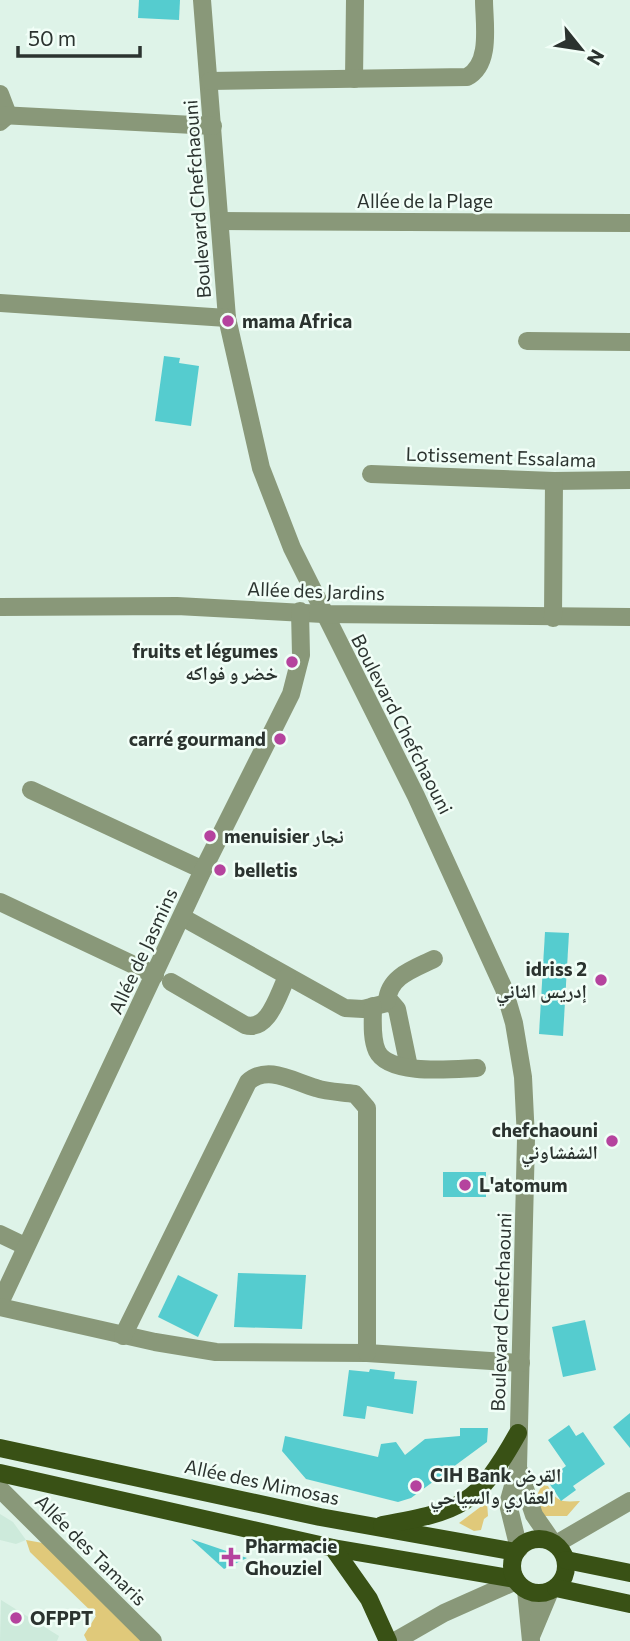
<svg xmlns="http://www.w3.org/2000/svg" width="630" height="1641" font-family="Commissioner,'Noto Naskh Arabic',sans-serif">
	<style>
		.built { fill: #cdeadb }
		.green { fill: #e0c97a }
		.building { fill: #55cccf }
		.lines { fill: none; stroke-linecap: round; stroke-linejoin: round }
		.minor { stroke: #899879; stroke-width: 18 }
		.major { stroke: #395115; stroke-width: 18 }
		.poi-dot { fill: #b5439e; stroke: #f1fef7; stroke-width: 2.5 }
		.labels { text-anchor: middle; stroke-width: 5; stroke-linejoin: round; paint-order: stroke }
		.street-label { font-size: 19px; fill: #2b332f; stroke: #f1fef7 }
		.poi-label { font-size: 19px; font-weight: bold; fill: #2b332f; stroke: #f1fef7; text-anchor: start }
	</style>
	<rect width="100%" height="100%" fill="#def3e8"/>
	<g class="built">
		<polygon points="0,1514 13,1522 26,1540 16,1544 0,1540"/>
		<polygon points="1,1600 59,1636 57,1641 0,1641"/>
	</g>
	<g class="green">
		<path d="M542 1485 548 1486C556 1503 564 1502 580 1501L567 1516H542L535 1499Z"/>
		<polygon points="487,1502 488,1516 484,1519 481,1530 474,1531 459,1523"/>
		<polygon points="26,1540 54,1545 142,1641 87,1641 84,1635 96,1616 30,1552"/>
	</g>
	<g class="building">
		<polygon points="139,0 180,0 179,20 138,18"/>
		<polygon points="164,356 180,358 179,363 199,366 191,426 155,421"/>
		<polygon points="545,932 569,933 563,1036 539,1034"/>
		<rect x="443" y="1172" width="43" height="25"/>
		<polygon points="238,1273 306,1275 302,1329 234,1327"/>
		<polygon points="178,1275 218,1295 198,1337 158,1317"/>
		<polygon points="585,1320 596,1370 563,1377 552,1327"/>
		<polygon points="370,1369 395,1372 394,1379 417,1381 413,1414 367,1406 365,1419 343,1416 349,1370 369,1372"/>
		<polygon points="630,1413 630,1448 613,1427"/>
		<polygon points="569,1425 576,1436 583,1432 605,1464 573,1486 576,1490 561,1501 547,1480 566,1466 548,1440"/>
		<polygon points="460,1428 488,1428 487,1442 411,1498 398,1502 306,1479 282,1451 285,1436 378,1457 381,1444 396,1442 405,1455 425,1439 460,1436"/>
		<polygon points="191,1539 247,1558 224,1569"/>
	</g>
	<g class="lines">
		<g class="minor">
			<polyline points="202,0 227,318 261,468 292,548 416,796 504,989 514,1023 523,1077 526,1139 518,1468 534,1515 552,1541"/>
			<polyline points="354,79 355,0"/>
			<path d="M210 81 467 77C492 64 484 23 484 0"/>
			<polyline points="0,94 8,115 0,122"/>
			<polyline points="0,115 213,126"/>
			<polyline points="220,221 630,223"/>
			<polyline points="0,303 227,318"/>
			<polyline points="527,341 630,342"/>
			<polyline points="371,474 554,481 630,480"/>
			<polyline points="0,607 177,606 323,614 630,617"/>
			<polyline points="553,618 554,481"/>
			<polyline points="31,790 203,870"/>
			<polyline points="0,902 155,975"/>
			<polyline points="182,917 345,1008 363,1009 391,1002 397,1009 409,1067"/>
			<path d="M171 982 245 1025C269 1032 278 994 287 977"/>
			<path d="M387 1001C389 976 414 969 434 959"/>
			<path d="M373 1006C373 1020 371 1038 377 1051 389 1076 453 1069 477 1068"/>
			<polyline points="0,1234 25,1246"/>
			<polyline points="0,1303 203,870 291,694 301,655 300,611"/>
			<polyline points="0,1307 155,1342 216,1352 367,1353 521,1363"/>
			<path d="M123 1336 248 1082C268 1064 294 1082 316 1088 328 1092 342 1092 355 1094L367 1108V1353"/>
			<polyline points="518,1468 508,1504 519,1549"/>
			<polyline points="0,1489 153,1641"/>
			<polyline points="556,1544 630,1501"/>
			<polyline points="526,1590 531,1641"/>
			<polyline points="532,1634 550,1591"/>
			<polyline points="395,1641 444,1613 516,1581"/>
		</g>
		<g class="major">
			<polyline points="0,1448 320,1517 516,1552"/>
			<polyline points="0,1473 333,1548 515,1579"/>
			<path d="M382 1525C461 1511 477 1506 518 1433"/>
			<circle cx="539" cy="1566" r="27"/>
			<polyline points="333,1548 369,1599 388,1641"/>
			<polyline points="566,1560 630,1573"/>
			<polyline points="556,1588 630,1604"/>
		</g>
	</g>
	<g class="poi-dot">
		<circle cx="228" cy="321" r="7"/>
		<circle cx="292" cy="662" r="7"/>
		<circle cx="280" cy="739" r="7"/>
		<circle cx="210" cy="836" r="7"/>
		<circle cx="220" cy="870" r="7"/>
		<circle cx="601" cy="980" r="7"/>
		<circle cx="612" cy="1141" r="7"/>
		<circle cx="465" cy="1185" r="7"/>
		<circle cx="416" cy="1486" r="7"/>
		<path d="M227.5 1546.5h7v7h7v7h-7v7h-7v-7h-7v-7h7z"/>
		<circle cx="16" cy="1618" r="7"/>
	</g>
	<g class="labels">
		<g class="street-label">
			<text transform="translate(197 199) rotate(-94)" y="7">Boulevard Chefchaouni</text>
			<text x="425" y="208">Allée de la Plage</text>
			<text transform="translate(501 457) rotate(2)" y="7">Lotissement Essalama</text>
			<text transform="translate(316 591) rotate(2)" y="7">Allée des Jardins</text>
			<text transform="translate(402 724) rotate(63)" y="7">Boulevard Chefchaouni</text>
			<text transform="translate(143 951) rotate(-65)" y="7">Allée de Jasmins</text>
			<text transform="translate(501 1312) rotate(-88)" y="7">Boulevard Chefchaouni</text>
			<text transform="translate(262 1482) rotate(12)" y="7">Allée des Mimosas</text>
			<text transform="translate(91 1550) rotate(45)" y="7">Allée des Tamaris</text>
		</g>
		<g class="poi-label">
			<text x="242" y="328">mama Africa</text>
			<text x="278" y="658" text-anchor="end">fruits et légumes<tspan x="278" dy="22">خضر و فواكه</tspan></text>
			<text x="266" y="746" text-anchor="end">carré gourmand</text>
			<text x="224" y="843">menuisier نجار</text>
			<text x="234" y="877">belletis</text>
			<text x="587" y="976" text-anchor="end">idriss 2<tspan x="587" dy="22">إدريس الثاني</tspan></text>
			<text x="598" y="1137" text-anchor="end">chefchaouni<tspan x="598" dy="22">الشفشاوني</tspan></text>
			<text x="479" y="1192">L'atomum</text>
			<text x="430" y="1482">CIH Bank القرض<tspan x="430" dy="22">العقاري والسياحي</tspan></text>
			<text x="245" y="1553">Pharmacie<tspan x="245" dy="22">Ghouziel</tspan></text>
			<text x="30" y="1625">OFPPT</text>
		</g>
	</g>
	<g transform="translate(581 49) rotate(120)" stroke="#f1fef7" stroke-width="5" paint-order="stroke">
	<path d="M0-5L12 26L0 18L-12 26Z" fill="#2b332f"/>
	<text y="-10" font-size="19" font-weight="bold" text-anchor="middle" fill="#2b332f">N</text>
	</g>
	<path d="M18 46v10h122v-10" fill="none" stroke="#2b332f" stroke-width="3.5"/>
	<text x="28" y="46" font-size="21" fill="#2b332f" stroke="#f1fef7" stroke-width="5" paint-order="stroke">50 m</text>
</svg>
